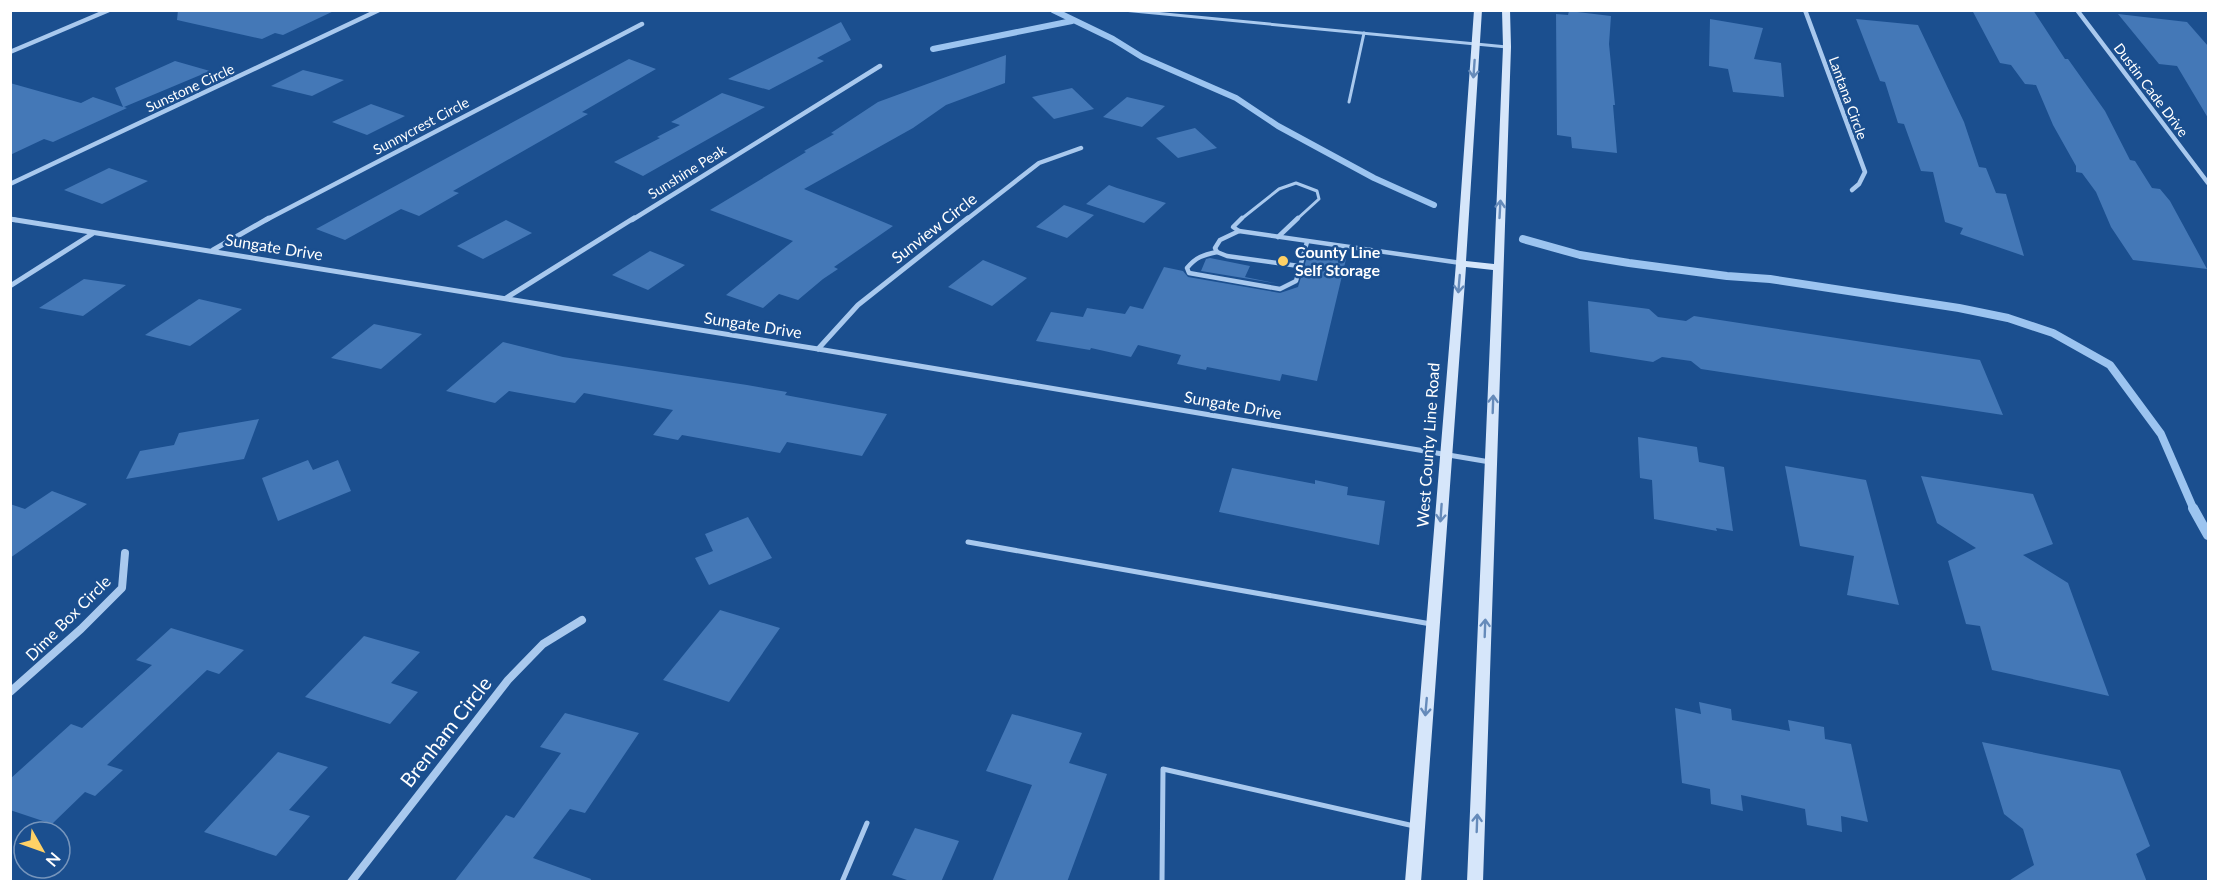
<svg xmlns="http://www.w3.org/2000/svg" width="2219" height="892" font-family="Lato,sans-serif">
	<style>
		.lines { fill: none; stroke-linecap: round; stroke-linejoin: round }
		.stream-far2 { stroke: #9cc4f0; stroke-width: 6 }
		.stream-far1 { stroke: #9cc4f0; stroke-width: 8 }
		.stream { stroke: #9cc4f0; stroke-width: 10 }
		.building { fill: #4478b7 }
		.lane-far2 { stroke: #a9c9ee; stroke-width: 3 }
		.lane-far1 { stroke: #a9c9ee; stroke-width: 4.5 }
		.lane { stroke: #a9c9ee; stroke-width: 5 }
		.street-far2 { stroke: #a9c9ee; stroke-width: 4.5 }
		.street-far1 { stroke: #a9c9ee; stroke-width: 5 }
		.street { stroke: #a9c9ee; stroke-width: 8 }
		.secondary { fill: #d6e6fa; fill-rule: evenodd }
		.oneway { stroke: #668bba }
		.poi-dot { fill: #ffd166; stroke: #1b4f8f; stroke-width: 2 }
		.labels { text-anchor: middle; stroke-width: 5; stroke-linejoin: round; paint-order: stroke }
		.far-street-label { font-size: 14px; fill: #fff; stroke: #1b4f8f }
		.street-label { font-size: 16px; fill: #fff; stroke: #1b4f8f }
		.poi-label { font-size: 16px; font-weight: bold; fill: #fff; stroke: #1b4f8f; text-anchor: start }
		.near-street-label { font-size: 20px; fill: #fff; stroke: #1b4f8f }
	</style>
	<rect width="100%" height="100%" fill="#1b4f8f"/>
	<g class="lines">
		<g class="stream-far2">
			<polyline points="1053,10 1113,39 1142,57 1236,98 1278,126 1374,178 1434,205"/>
			<polyline points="933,49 1072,21"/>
		</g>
		<polyline class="stream-far1" points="1523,239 1580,255 1629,263 1727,276 1770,279 1959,308 2008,318 2053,333 2110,365 2161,434 2194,510"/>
		<polyline class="stream" points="2193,508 2208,535"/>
	</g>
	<g class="building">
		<polygon points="178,10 336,10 283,35 275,33 262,39 177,20"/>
		<polygon points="1972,10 2033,10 2065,59 2068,59 2105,111 2130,160 2135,161 2152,188 2160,189 2170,201 2207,269 2133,260 2111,227 2096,192 2082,173 2076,172 2076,166 2053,125 2036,85 2025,84 2011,65 2000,63"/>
		<polygon points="1569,11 1611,16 1609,44 1615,105 1613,105 1617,153 1572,148 1571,137 1557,135 1556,14 1568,15"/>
		<polygon points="2118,14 2187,22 2208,46 2208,118 2177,66 2159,64"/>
		<polygon points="1710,19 1763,28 1754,59 1781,63 1784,97 1733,92 1728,69 1709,66"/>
		<polygon points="1856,19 1918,25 1964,122 1979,167 1986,168 1996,193 2006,194 2024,256 1960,234 1963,228 1945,222 1933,172 1921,171 1904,124 1898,123 1885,82 1880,81"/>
		<polygon points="841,22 851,40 817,58 824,61 769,90 728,79"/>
		<polygon points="1006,55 1005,83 946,105 913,128 804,189 893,226 834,267 838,269 823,279 798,300 779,294 763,308 726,295 793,241 710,210 806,152 804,151 834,134 831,133 878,102"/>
		<polygon points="629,59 656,69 582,112 588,114 453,191 459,193 419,216 401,209 345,240 316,229"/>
		<polygon points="175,61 210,71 124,107 127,108 53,142 44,139 10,155 10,83 81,103 93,97 123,107 115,88"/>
		<polygon points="303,70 344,80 312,96 271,86"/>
		<polygon points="1072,88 1094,109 1054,119 1032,97"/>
		<polygon points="722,93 765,107 643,176 614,162 660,138 657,137 680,125 671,122"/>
		<polygon points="1127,97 1165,106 1142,127 1103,117"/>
		<polygon points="371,104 405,116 367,135 332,122"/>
		<polygon points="1195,128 1217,148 1178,158 1156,138"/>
		<polygon points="109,168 148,181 102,204 64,190"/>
		<polygon points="1109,185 1117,188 1166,203 1144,223 1086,204"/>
		<polygon points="1064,205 1094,215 1067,238 1036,227"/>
		<polygon points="506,220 532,233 483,259 457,246"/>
		<polygon points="650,251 685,265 648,290 612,275"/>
		<polygon points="1308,254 1346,259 1317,381 1282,374 1280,381 1207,367 1206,370 1177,364 1181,355 1138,345 1131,357 1091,348 1090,350 1036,341 1051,312 1083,317 1087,308 1125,314 1130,306 1143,309 1164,267 1183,271 1188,277 1280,293 1298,287"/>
		<polygon points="1210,258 1250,266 1245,277 1280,284 1201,271 1206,259"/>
		<polygon points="983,260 1027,278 992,306 948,287"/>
		<polygon points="84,279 126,285 83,316 39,308"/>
		<polygon points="199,299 242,309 190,346 145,335"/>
		<polygon points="1588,301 1649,309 1658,317 1686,321 1694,316 1980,360 2003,415 1701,369 1691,361 1662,357 1653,362 1590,352"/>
		<polygon points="374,324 422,334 381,369 331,358"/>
		<polygon points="503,342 563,357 747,385 787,392 785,395 887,414 862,456 787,442 780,453 682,435 678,440 653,435 673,410 584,393 575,403 509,391 495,403 446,391"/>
		<polygon points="259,419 244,459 126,479 140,451 174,445 179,433"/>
		<polygon points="1638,437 1697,447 1699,462 1724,467 1733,531 1716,528 1717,531 1654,519 1652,480 1640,478"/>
		<polygon points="308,460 313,470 338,460 351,491 278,521 262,478"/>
		<polygon points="1785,466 1866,480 1899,605 1847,595 1854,556 1800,546"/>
		<polygon points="1232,468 1315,484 1315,480 1348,487 1347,495 1385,501 1379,545 1219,512"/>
		<polygon points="1921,476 2033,494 2053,544 2023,555 2068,583 2109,696 1992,670 1980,626 1966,624 1948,561 1976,548 1937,523"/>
		<polygon points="52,491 87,504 10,558 10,504 25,509"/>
		<polygon points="748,517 772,558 709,585 695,558 713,551 705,534"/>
		<polygon points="720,610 780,628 729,702 663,680"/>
		<polygon points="171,628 244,650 219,674 207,670 107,765 123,770 95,796 85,792 52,824 10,810 10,779 71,724 82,728 152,665 136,660"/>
		<polygon points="364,636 420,652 391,683 418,692 390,724 305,697"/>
		<polygon points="1699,702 1731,709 1732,720 1790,731 1788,720 1824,727 1825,739 1851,744 1868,822 1841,816 1842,832 1807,825 1805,809 1741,795 1743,811 1711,804 1710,789 1682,783 1675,708 1701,714"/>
		<polygon points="565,713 639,733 585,813 570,809 533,858 591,879 590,882 454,882 506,815 514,818 561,753 540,747"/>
		<polygon points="1012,714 1082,733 1069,763 1107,774 1067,882 992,882 1032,785 986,771"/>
		<polygon points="1982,742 2120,770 2150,846 2136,854 2147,882 2007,882 2034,865 2023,829 2004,814"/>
		<polygon points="278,752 328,767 289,810 310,816 276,856 204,832"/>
		<polygon points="915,828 959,841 941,882 913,882 892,875"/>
	</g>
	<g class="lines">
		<g class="lane-far2">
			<polyline points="1123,10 1507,47"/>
			<polyline points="1349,102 1364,33"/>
			<polyline points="1240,220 1279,189 1296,183 1317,191 1319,199 1296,220"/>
		</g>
		<g class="lane-far1">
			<polyline points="1239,231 1233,227 1242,218"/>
			<polyline points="1278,237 1298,218"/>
			<path d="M1217 252C1203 255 1196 257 1187 268L1189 273 1280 289 1296 281 1307 242"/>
			<polyline points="1299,266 1227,256 1217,252 1215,248 1220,240 1239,231 1461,263"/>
		</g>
		<g class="lane">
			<polyline points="968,542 1431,624"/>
			<polyline points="842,882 867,823"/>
			<polyline points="1162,882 1163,769 1414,826"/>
		</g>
		<g class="street-far2">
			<polyline points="1805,10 1865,172 1859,184 1852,190"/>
			<polyline points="2077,10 2208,183"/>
			<polyline points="10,52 109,10"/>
			<polyline points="10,184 379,10"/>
			<polyline points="10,219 16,220"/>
			<polyline points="266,220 642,24"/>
			<polyline points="632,220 880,66"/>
			<polyline points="966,220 1039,163 1081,148"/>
		</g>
		<g class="street-far1">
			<polyline points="10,219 818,349 1490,462"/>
			<polyline points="213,250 269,218"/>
			<polyline points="10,286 92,234"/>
			<polyline points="506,298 634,218"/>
			<polyline points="818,349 858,305 968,218"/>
		</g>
		<g class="street">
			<polyline points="10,692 81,629 122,588 125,553"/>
			<polyline points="351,882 508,680 543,644 582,620"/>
		</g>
		<polygon class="secondary" points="1474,10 1482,10 1466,261 1494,264 1503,47 1502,10 1510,10 1511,47 1483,882 1467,882 1493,270 1466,267 1421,882 1405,882 1456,263"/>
	</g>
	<defs><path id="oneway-shaft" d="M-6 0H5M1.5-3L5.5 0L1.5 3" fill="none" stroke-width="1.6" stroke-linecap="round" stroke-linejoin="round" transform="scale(1.5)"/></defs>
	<g class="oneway">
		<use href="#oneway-shaft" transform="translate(1474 69) rotate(94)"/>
		<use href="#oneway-shaft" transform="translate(1500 209) rotate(-87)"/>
		<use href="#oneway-shaft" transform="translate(1459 284) rotate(95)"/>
		<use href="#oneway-shaft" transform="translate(1493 404) rotate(-88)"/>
		<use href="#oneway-shaft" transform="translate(1441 513) rotate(94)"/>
		<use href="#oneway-shaft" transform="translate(1485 628) rotate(-88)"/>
		<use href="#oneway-shaft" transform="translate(1426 707) rotate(95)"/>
		<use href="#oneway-shaft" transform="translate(1477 823) rotate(-88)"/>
	</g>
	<circle class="poi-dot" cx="1283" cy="261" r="6"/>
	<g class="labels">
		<g class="far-street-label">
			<text transform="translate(190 88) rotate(-25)" y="5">Sunstone Circle</text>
			<text transform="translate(2151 90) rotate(53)" y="5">Dustin Cade Drive</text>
			<text transform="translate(1848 98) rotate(70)" y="5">Lantana Circle</text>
			<text transform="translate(421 126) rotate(-28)" y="5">Sunnycrest Circle</text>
			<text transform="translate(687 172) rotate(-32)" y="5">Sunshine Peak</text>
		</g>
		<g class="street-label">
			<text transform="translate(934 228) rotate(-38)" y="6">Sunview Circle</text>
			<text transform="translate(274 247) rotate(9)" y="6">Sungate Drive</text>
			<text transform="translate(753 325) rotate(9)" y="6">Sungate Drive</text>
			<text transform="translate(1233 405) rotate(10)" y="6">Sungate Drive</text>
			<text transform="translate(1428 445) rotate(-86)" y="6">West County Line Road</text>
			<text transform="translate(68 618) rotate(-45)" y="6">Dime Box Circle</text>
		</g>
		<g class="poi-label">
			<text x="1295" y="258">County Line<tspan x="1295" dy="18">Self Storage</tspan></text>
		</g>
		<g class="near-street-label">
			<text transform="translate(446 732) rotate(-52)" y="7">Brenham Circle</text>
		</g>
	</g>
	<rect width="2219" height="892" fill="none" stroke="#ffffff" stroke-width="24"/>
	<g transform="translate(42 850) rotate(130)"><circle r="28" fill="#1b4f8f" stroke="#7695bc" stroke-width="1.5"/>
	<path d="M0-4.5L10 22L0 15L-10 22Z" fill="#ffd166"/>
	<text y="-9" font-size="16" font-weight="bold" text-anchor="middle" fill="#ffffff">N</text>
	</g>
</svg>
